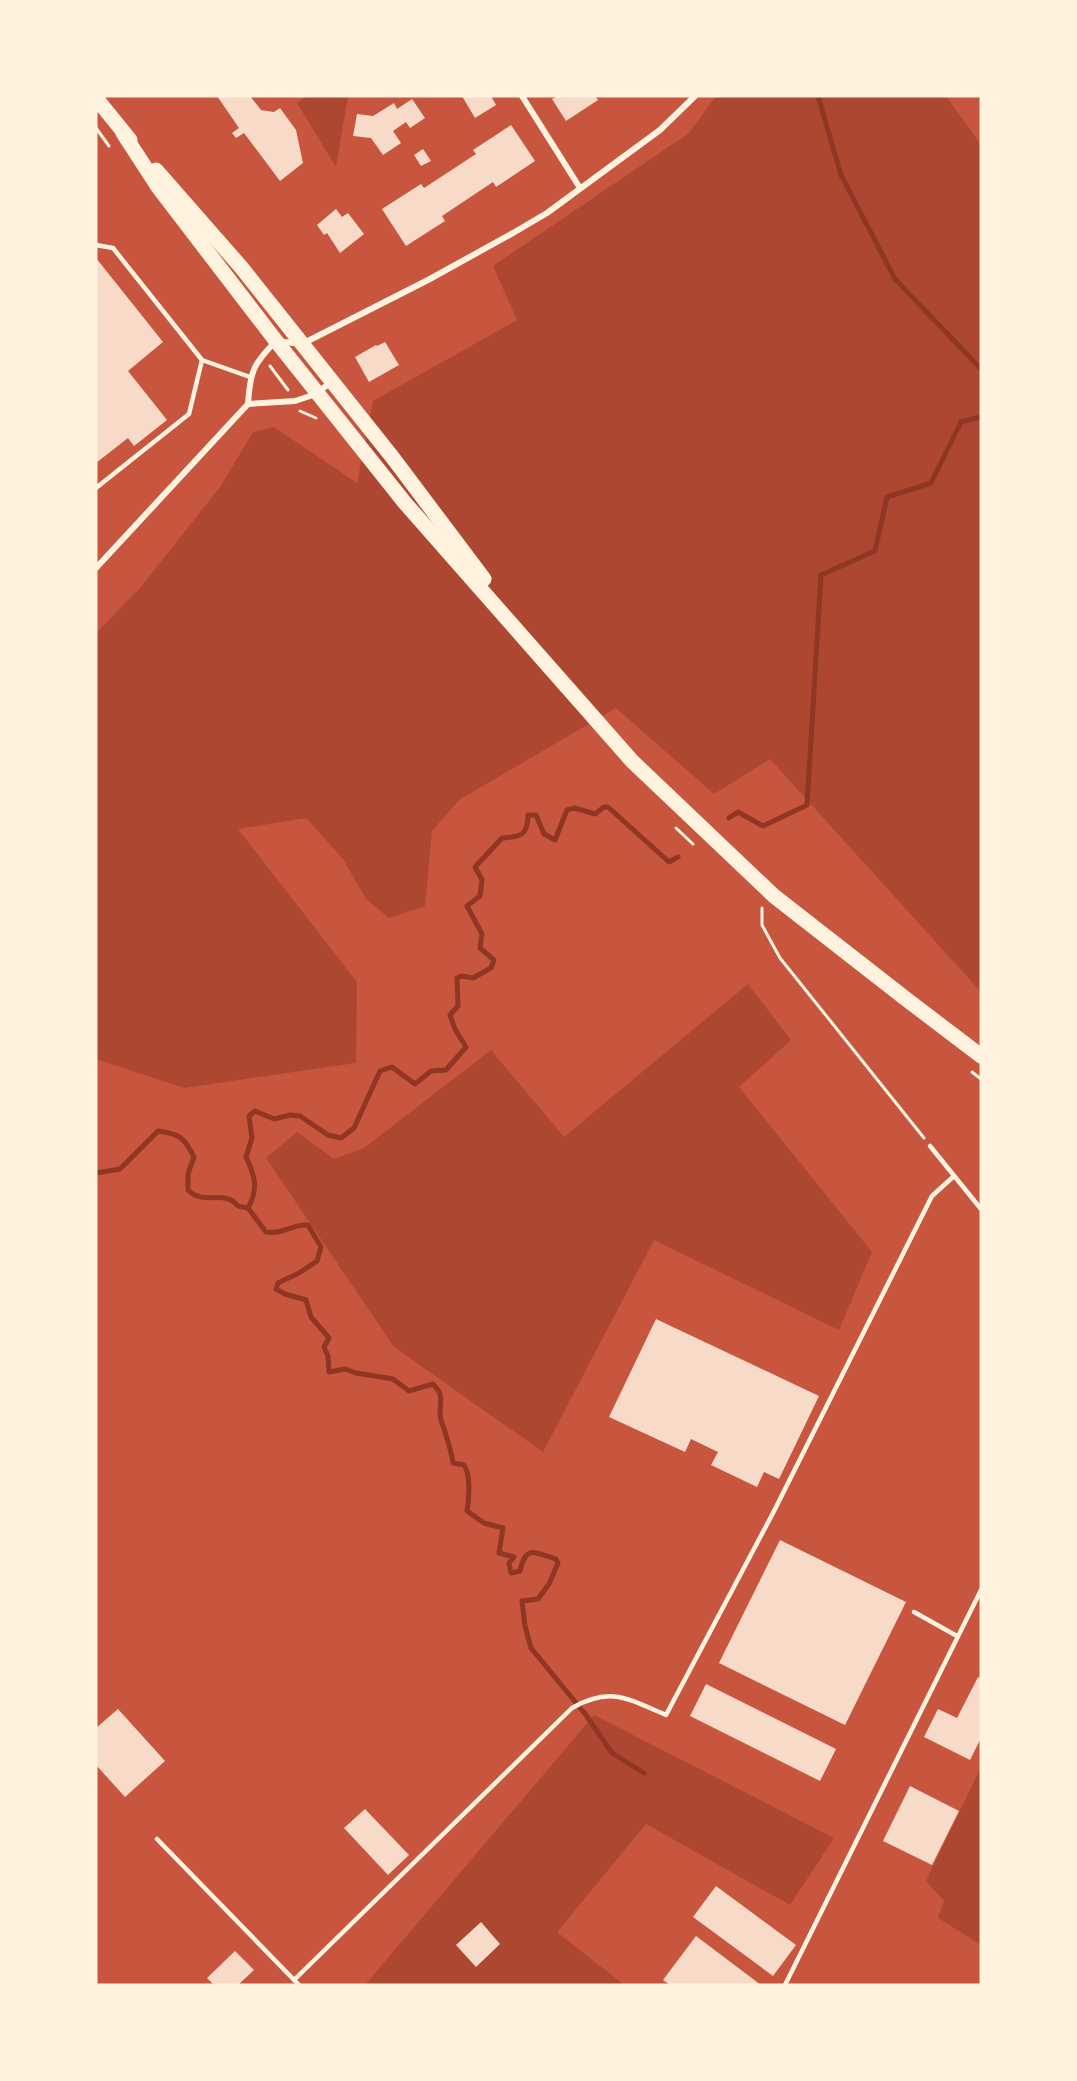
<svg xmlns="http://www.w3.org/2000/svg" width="1077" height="2081" font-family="'Libre Baskerville',serif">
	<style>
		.green { fill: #ae4732 }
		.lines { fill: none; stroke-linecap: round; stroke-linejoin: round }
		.stream { stroke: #8f3625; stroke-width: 5 }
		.building { fill: #f7dbc8 }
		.path { stroke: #fff3e0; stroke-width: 3 }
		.service { stroke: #fff3e0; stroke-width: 4.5 }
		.minor { stroke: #fff3e0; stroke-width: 6 }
		.primary { stroke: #fff3e0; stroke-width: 15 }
	</style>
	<rect width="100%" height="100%" fill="#c8553d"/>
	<g class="green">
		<polygon points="307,96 348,96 336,167 297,103"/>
		<polygon points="716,96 946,96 981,145 981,992 770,759 714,794 616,708 459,800 432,831 425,906 389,918 366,899 343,859 306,818 238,829 357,982 356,1063 184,1088 96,1059 96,633 140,588 220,487 253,432 274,427 357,483 373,401 517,320 493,266 689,133"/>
		<polygon points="748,984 791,1040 739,1087 872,1252 839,1330 654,1240 543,1452 394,1347 266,1158 297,1132 334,1159 364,1148 491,1050 564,1137"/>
		<polygon points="594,1715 834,1838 790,1905 646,1824 557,1932 624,1985 365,1985"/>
		<polygon points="981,1767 981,1945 938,1918 944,1901 926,1881"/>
	</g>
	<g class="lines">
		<g class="stream">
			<polyline points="818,96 841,175 895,279 981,369"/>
			<polyline points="729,818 738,812 763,826 807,805 821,575 875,551 887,497 931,483 961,422 981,417"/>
			<path d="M96 1173 120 1169 158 1131C180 1134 184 1137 194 1157L188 1174V1190C204 1206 225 1189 238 1206L248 1208"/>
			<path d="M248 1208 266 1232C287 1234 291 1224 308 1225L321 1247 317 1261 299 1273 278 1283 276 1289 285 1294 306 1300 311 1317 329 1338 324 1347 328 1356 329 1372 345 1369 356 1373 393 1379 409 1391 433 1384C447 1398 437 1405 441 1420 446 1435 451 1448 453 1463L464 1465C471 1475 469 1499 467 1511L484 1523 503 1528 499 1553 514 1557 509 1563 511 1573 520 1571C526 1544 535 1553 556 1559L558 1563 549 1584 538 1599 522 1601 525 1626 531 1648 586 1715 612 1753 644 1773"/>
			<path d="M248 1208C259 1188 255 1176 246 1157L252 1138 249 1116 255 1111 274 1119 290 1115 300 1116 328 1135 341 1138 354 1128 380 1071 392 1067 415 1084 431 1071 446 1070 466 1047 455 1029 450 1015 458 1006 457 978 462 976 473 978 491 968 494 960 480 948 482 934 467 906 480 896 482 880 475 867 502 838C520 837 528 836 528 815H536L544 834 555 840 567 810 575 808 595 814 604 807H608L669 862 678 857"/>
		</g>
	</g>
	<g class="building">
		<polygon points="217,96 250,96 261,110 274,112 280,108 296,130 303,163 280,181 244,133 236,138 232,133 239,128"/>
		<polygon points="462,96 491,96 496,105 475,118"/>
		<polygon points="558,96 595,96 598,100 566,121 552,99"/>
		<polygon points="412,99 425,118 410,128 406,122 393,131 401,143 383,155 371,138 353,136 357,114 373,116 394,103 397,109"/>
		<polygon points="511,125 535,161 496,187 493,182 442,216 445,221 406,246 382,209 421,184 424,188 476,154 473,150"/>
		<polygon points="423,149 431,161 421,166 414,155"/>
		<polygon points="336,209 342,217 348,213 364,234 340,253 327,233 324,235 317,225"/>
		<polygon points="96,258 163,342 128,371 167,420 134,446 128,438 96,463"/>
		<polygon points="385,342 399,365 369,382 355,357 376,345 377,346"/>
		<polygon points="656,1319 819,1396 779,1479 764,1472 757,1487 711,1465 718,1452 691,1439 685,1452 609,1417"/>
		<polygon points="780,1540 906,1602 845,1725 719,1663"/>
		<polygon points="978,1677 981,1678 981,1738 970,1760 924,1737 938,1709 957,1718"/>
		<polygon points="706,1684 836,1749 820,1781 690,1716"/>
		<polygon points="118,1709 165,1761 125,1797 96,1765 96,1728"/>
		<polygon points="910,1786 959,1811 932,1865 883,1841"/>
		<polygon points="365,1809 409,1855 388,1875 344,1828"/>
		<polygon points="716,1886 796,1945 773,1976 693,1917"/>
		<polygon points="481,1922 500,1944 476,1967 456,1945"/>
		<polygon points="696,1936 761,1985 670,1985 663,1980"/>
		<polygon points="235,1951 254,1970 238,1985 214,1985 207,1978"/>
	</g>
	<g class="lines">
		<g class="path">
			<polyline points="96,128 109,146"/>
			<polyline points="270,366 288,390"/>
			<polyline points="300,411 316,418"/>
			<polyline points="676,828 693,844"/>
			<polyline points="762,908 762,925 780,958 924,1138"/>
			<polyline points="972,1072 981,1079"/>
		</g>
		<g class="service">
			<polyline points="96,245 113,248 202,360 250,377"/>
			<polyline points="96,488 189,414 202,360"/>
			<polyline points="930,1146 981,1209"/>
			<polyline points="914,1612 957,1636"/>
			<polyline points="157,1839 299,1985"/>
			<path d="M294 1980 572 1708C611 1686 628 1699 666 1715L773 1513 932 1196 954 1176"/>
			<polyline points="785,1985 981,1590"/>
		</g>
		<g class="minor">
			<polyline points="522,96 580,188"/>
			<polyline points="248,404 295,401 313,395 332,382"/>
			<path d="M96 568 248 404C250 372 253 364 276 341L302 344 428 280 513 233 547 213 660 130 695 96"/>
		</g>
		<g class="primary">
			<polyline points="96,98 130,140"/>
			<polyline points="123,133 158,187 276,341 405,503 632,761 774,896 906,999 981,1056"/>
			<polyline points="156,170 241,267 393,458 484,579"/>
		</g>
	</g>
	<rect width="1077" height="2081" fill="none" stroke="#fff3e0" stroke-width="195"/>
</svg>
